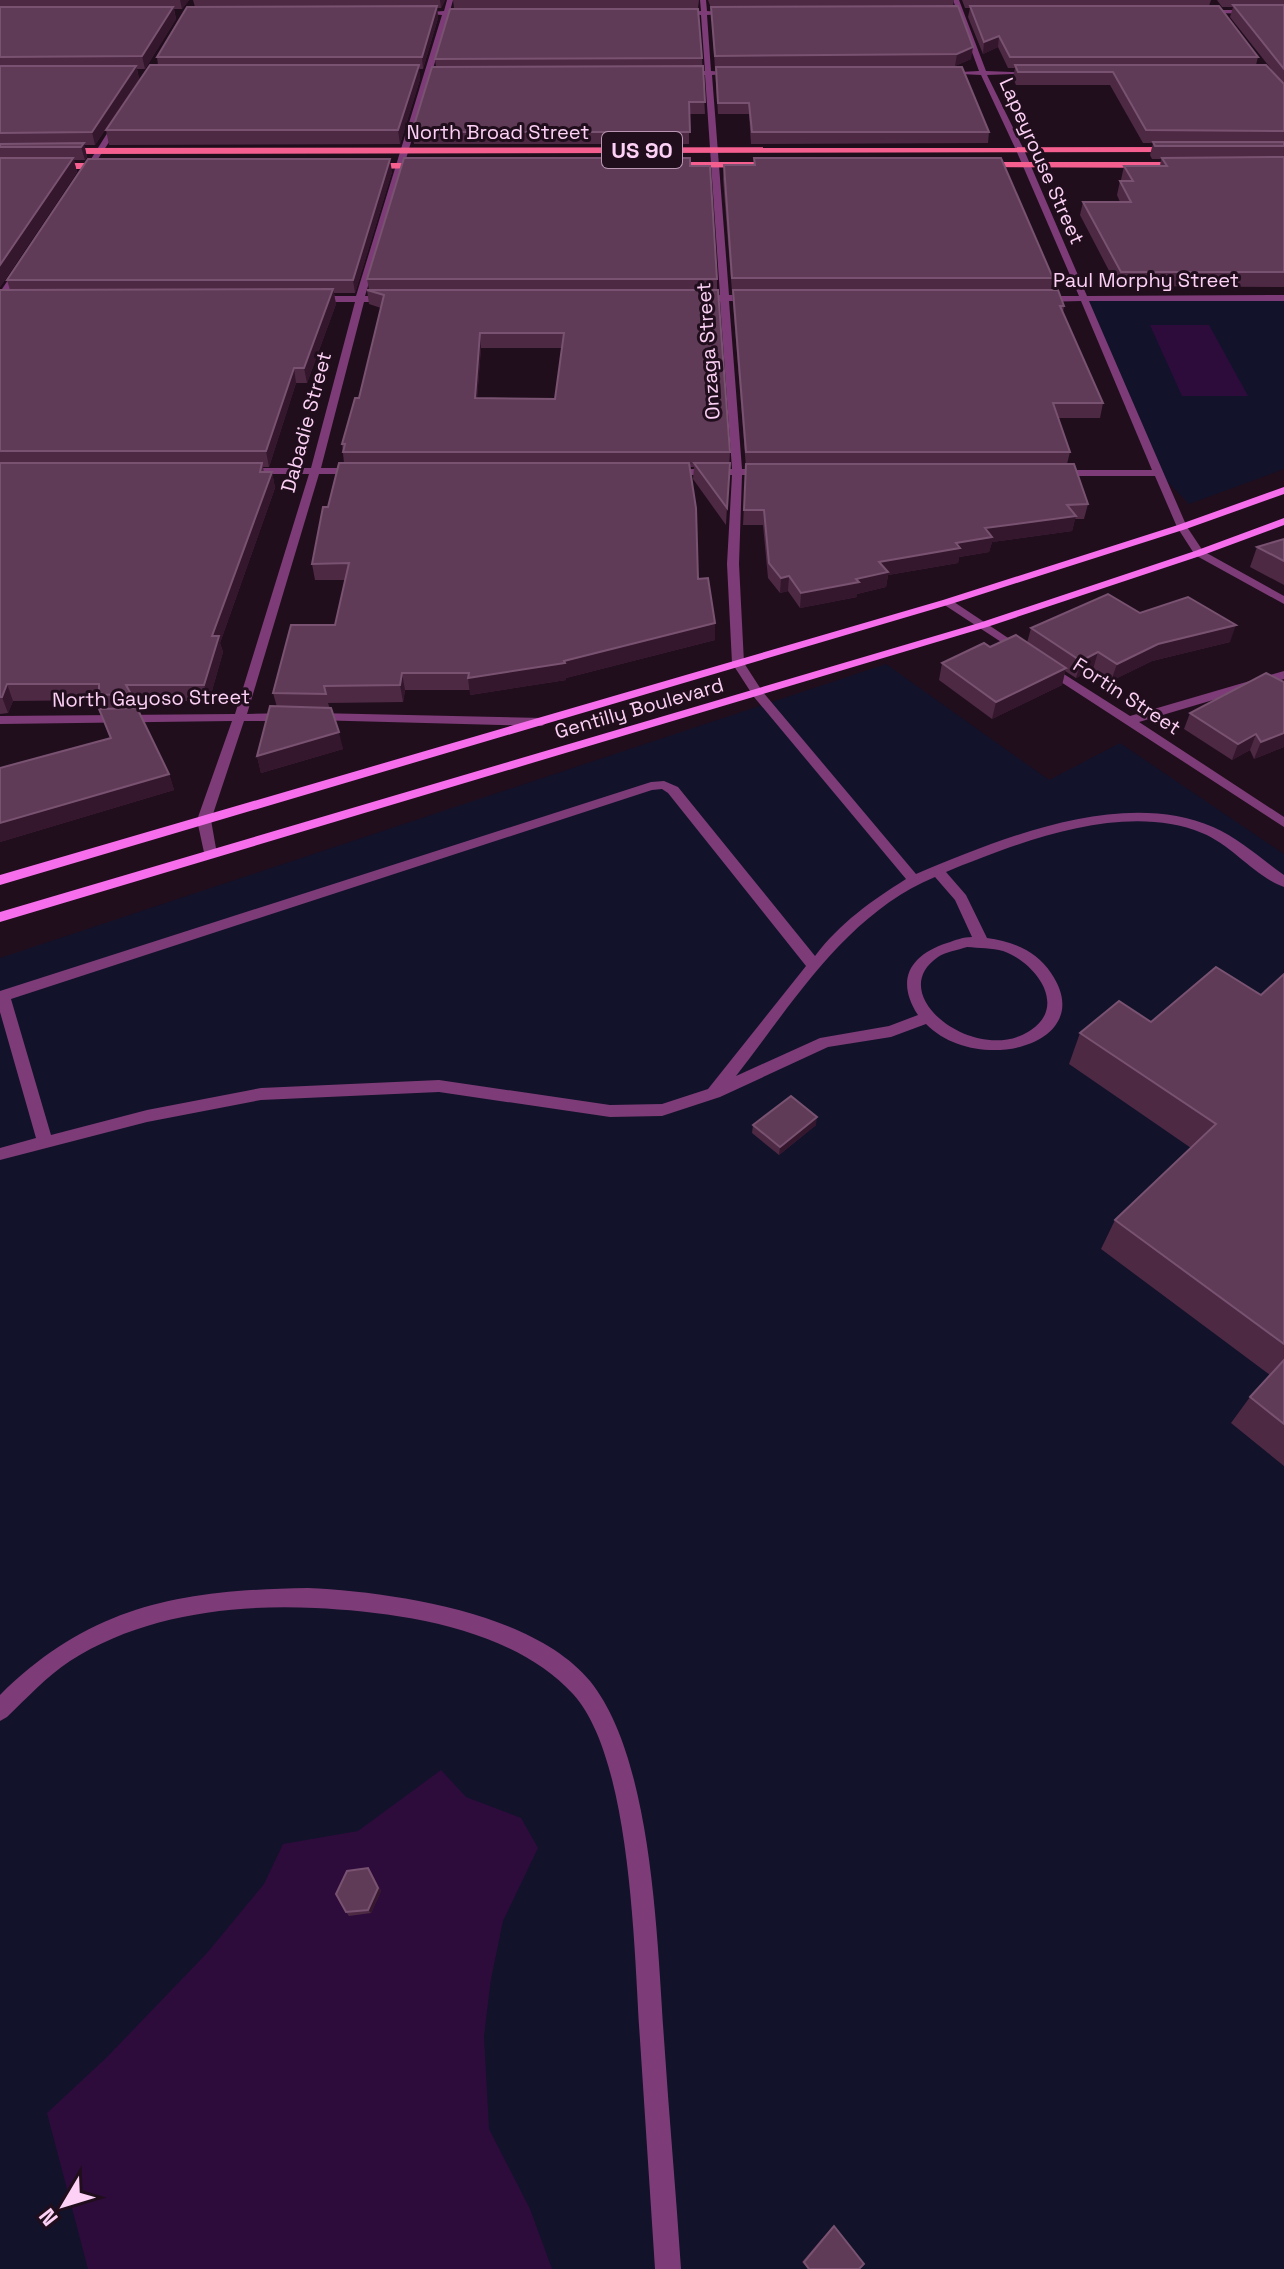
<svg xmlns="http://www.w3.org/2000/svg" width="1284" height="2269" font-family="'Space Grotesk',sans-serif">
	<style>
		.green { fill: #12122a }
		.water { fill: #2d0c3c }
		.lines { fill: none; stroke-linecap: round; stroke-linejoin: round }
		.service { fill: #7d3c77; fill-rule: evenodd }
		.minor { fill: #7d3c77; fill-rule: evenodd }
		.secondary { fill: #f66eec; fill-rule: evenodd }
		.primary { fill: #f55f90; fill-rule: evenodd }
		.wall { fill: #4d2944; fill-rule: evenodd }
		.shaded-wall { fill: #34162d }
		.building { fill: #603b57; stroke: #785270; stroke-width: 2; fill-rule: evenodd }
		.labels { text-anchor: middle; stroke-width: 6; stroke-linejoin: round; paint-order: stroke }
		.far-street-label { font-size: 20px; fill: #fcd1f5; stroke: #210e1d }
		.shield { fill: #210e1d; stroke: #ba96b4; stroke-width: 2 }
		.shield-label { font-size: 22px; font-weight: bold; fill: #fcd1f5 }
	</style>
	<rect width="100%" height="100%" fill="#210e1d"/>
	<g class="green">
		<polygon points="1284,298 1284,469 1189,504 1159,473 1082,299"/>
		<polygon points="886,664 1049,780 1120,743 1284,854 1284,2269 0,2269 0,958"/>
	</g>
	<g class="water">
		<polygon points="1150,325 1209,325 1248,396 1182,396"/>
		<polygon points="441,1770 466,1797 521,1818 538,1848 503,1921 491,1979 484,2036 489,2129 530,2209 552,2269 88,2269 47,2113 107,2057 207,1953 264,1884 283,1844 358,1831"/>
	</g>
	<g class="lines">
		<g class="service">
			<path d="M758 690 762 691 916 874C1002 838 1122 788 1213 827 1239 838 1261 859 1284 875V887C1254 876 1232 845 1202 833 1124 801 1019 842 946 872L966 895 987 938C1012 941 1037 951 1051 973 1100 1044 978 1077 926 1024L891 1037 828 1047 720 1097 662 1116 610 1117 439 1092 261 1100 147 1122 0 1160V1148L36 1138 0 1012V991L651 782 664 781 678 787 815 956C840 923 871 901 906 879L754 697 752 694ZM662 789 668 793 806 966 708 1089 662 1104 610 1105 439 1080 261 1088 147 1110 51 1135 11 999 652 790ZM935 877 955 900 972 937C963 937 956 940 947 943 910 955 895 980 918 1015L889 1026 820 1038 736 1076C793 1003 846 914 935 877ZM967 947C979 948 992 948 1003 951 1035 962 1068 1005 1031 1030 977 1067 882 995 938 957 945 952 958 950 967 947Z"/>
			<path d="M308 1588C392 1592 533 1612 590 1681 653 1759 657 1940 664 2039 669 2116 676 2192 681 2269H655C650 2193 645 2116 640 2040 634 1952 632 1759 573 1694 513 1628 399 1612 315 1608 233 1604 141 1615 70 1661 47 1676 27 1698 7 1717L0 1721V1695C92 1604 183 1590 308 1588Z"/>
		</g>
		<g class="minor">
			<polygon points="447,0 453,0 450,11 473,13 449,15 365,296 390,296 394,299 390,302 364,302 321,468 358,468 363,471 358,474 319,474 247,714 289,713 295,717 289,721 244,721 211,820 217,854 210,859 205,857 197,820 232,721 0,724 0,716 235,714 309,474 246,474 241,471 246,468 311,468 355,302 314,302 310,299 314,296 356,296 442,15 415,13 444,11"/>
			<polygon points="700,0 706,0 707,11 733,13 707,15 711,71 740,73 712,75 729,295 754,295 758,298 754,301 729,301 742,469 766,469 771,472 766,475 742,475 739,564 744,663 764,694 758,698 754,697 732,663 727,564 732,475 670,475 665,472 670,469 732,469 720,301 698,301 694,298 698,295 720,295 705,75 681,73 705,71 701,15 675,13 701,11"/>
			<polygon points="953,0 959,0 986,71 1036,73 987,75 1024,150 1087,296 1284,295 1284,301 1089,301 1187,527 1203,551 1284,596 1284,604 1195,555 1177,527 1155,476 1058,476 1053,473 1058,470 1152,470 1081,301 1042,302 1038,299 1042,296 1079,296 1016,150 981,75 941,73 979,71"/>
			<polygon points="1202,10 1284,10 1284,14 1200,13"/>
			<polygon points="116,119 123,121 84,180 78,180"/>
			<polygon points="18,265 25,267 3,301 0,302 0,292"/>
			<polygon points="943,600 951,600 1028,651 1026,653 1018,653 943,604"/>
			<polygon points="1048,664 1130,716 1284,671 1284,679 1139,722 1284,817 1284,827 1044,671 1042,668"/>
			<polygon points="316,713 542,718 548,722 542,726 312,720 312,714"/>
		</g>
		<g class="secondary">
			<polygon points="1284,487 1284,494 1186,529 951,604 0,885 0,875 943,600 1178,525"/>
			<polygon points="1284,518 1284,525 1203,555 987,627 0,922 0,912 979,623 1195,551"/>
		</g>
		<g class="primary">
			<polygon points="1176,147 1179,152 60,154 55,151 60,148"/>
			<polygon points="664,162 780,162 785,165 780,168 661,167"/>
			<polygon points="980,162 1184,162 1189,165 1184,168 977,167"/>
			<polygon points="0,163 108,163 113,166 108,169 0,169"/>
			<polygon points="428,163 431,168 364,169 359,166 364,163"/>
		</g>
	</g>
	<g class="wall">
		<polygon points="0,0 189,0 182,9 174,9 176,19 145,69 137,69 139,79 95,145 84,145 87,157 85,160 74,160 77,172 0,287"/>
		<polygon points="193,0 445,0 441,8 437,8 438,18 423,69 419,69 420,79 400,144 109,145 106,130 158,65 157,57 195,7"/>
		<polygon points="453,0 699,0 698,8 454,8"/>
		<polygon points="708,0 954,0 953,6 971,59 955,66 821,67 989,132 988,143 751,144 749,114 718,114 711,8"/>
		<polygon points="962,0 1211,0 1209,6 1258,57 1256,65 1276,75 1230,17 1233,7 1222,7 1217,0 1284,0 1284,287 1117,286 1080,215 1083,202 1120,202 1117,195 1120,181 1122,181 1121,180 1124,166 1160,166 1161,159 1152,159 1150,155 1153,143 1143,143 1110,85 1016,85 1013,78 1015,68 1008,68 998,47 983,54 968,17 970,8 965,8"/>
		<polygon points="702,58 705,114 689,114 689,144 414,144 412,132 436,67 435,59"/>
		<polygon points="754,158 1053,278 1051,290 1064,306 1063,313 1103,403 1100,418 1058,418 1070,452 1067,464 1088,504 1084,519 1075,519 1072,531 992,542 989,552 959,557 958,563 888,575 886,587 857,594 857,597 800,608 788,591 780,593 768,578 763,525 743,525 746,467 723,179 724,165 754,165"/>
		<path d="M690 166 717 279V290L730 452 726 525 693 479 694 467H689L698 579 715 640 566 678V680L470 695V690H405L403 702 328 703 343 749 261 773 257 756 277 707 273 693 335 625 345 580H315L312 564 328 507 344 463 342 444 359 398 381 308 369 304 367 290H369L367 279ZM481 348H562L555 399 477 398Z"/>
		<polygon points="392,172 355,293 334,293 336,304 307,383 296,383 269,467 263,467 264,472 272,472 275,488 220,643 223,652 209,701 133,701 135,708 169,774 174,790 0,842 0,768 110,738 99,709 104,709 101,700 13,701 8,713 0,714 0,290 10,290 7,280"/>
		<polygon points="1284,539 1284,585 1250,567 1257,547"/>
		<polygon points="1140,613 1230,642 1152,661 1111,681 1093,669 1076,678 1065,671 1062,685 992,719 939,680 942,663 990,647 1027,643 1031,628"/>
		<polygon points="1284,682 1284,747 1254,759 1250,750 1232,760 1184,729 1190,713"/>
		<polygon points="1284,974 1284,1466 1231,1423 1250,1397 1270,1375 1101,1249 1115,1220 1191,1148 1069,1064 1080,1033 1151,1022 1261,995"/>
		<polygon points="753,1125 816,1125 779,1155 752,1133"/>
		<polygon points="371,1872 381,1891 371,1913 349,1916 346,1912"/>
		<polygon points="834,2226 859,2269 808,2269 802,2262 832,2227"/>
	</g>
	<g class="shaded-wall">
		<polygon points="180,0 189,0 182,9"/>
		<polygon points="440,0 445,0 441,8"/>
		<polygon points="437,6 438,18 423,69 422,57"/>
		<polygon points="173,7 176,19 145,69 142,56"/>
		<polygon points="999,36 998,47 983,54 984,42"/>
		<polygon points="973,47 971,59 955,66 957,54"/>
		<polygon points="419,65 420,79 400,144 398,130"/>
		<polygon points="136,66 139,79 95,145 92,132"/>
		<polygon points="84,143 87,157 85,160 81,147"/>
		<polygon points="73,158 77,172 0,287 0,265"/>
		<polygon points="390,159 392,172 355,293 353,280"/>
		<polygon points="333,289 336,304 307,383 304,368"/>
		<polygon points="480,333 481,348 476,413 475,398"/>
		<polygon points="294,368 296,383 269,467 266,451"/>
		<polygon points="272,472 275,488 220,643 223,652 209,701 204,685 212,636"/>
		<polygon points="1076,516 1072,531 992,542 989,552 959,557 958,563 888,575 886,587 857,594 857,597 800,608 801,593 856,579 879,562 956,543 985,528"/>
		<polygon points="789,576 788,591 780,593 781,578"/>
		<polygon points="715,623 715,640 566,678 566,680 470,695 468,678 564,661"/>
		<polygon points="1236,625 1230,642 1152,661 1111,681 1117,664 1158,644"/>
		<polygon points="1098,652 1093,669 1076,678 1081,661"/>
		<polygon points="1066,668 1062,685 992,719 996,702"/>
		<polygon points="402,673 405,690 403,702 400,685"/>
		<polygon points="7,684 13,701 8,713 2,697"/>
		<polygon points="339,732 343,749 261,773 257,756"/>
		<polygon points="1284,733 1284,747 1254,759 1261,742"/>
		<polygon points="1256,734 1250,750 1232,760 1238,744"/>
		<polygon points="169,774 174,790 0,842 0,823"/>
		<polygon points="817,1117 816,1125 779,1155 780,1147"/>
		<polygon points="368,1868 381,1891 371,1913 368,1910"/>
	</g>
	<g class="building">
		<polygon points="1233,5 1284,5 1284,69"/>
		<polygon points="437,6 422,57 157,57 187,7"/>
		<polygon points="958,6 973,47 957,54 715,56 711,7"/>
		<polygon points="970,6 1219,6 1258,57 1010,57 999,36 984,42"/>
		<polygon points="0,7 173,7 142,56 0,57"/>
		<polygon points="450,9 698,9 702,58 435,59"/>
		<polygon points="150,65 419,65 398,130 106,130"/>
		<polygon points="1015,65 1266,65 1284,84 1284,131 1146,130 1113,72 1018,72"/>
		<polygon points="0,66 136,66 92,132 0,133"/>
		<polygon points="703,66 705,102 689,102 690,132 412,132 432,67"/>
		<polygon points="716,67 962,67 989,132 752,132 749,103 718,103"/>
		<polygon points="1153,142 1284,142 1284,146 1155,146"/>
		<polygon points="84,143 81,147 0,147 0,144"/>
		<polygon points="1284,157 1284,272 1121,272 1083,202 1131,202 1120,181 1133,181 1124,166 1167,166 1162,158"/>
		<polygon points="0,158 73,158 0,265"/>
		<polygon points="404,158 690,158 690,166 710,166 717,279 367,279"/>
		<polygon points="754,158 1001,158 1053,278 732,278 724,165 755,165"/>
		<polygon points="88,159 390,159 353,280 7,280"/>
		<polygon points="333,289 304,368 294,368 266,451 0,451 0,290"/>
		<path d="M367 290H718L730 452H343L345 444H342L355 398H359L384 295ZM480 333H564L555 399 475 398Z"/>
		<polygon points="733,290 1058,290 1064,306 1060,306 1103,403 1053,403 1070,452 746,452"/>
		<polygon points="0,463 262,463 260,472 272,472 212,636 219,636 204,685 126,685 131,694 99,695 99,684 7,684 2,697 0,697"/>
		<polygon points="339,463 689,463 696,508 698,579 708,578 715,623 564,661 565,663 468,678 469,673 402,673 400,685 324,686 326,694 273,693 291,625 335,625 349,563 312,564 323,507 328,507"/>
		<polygon points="694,463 730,463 727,508"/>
		<polygon points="746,464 1074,464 1088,504 1067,505 1076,516 985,528 992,537 956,543 960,548 879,562 888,572 856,579 859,582 801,593 789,576 781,578 769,563 764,510 744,510"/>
		<polygon points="1284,539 1284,561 1257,547"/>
		<polygon points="1108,594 1140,613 1188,597 1236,625 1158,644 1117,664 1098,652 1081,661 1031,628"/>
		<polygon points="1016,635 1066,668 996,702 942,663 984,643 990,647"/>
		<polygon points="1266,673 1284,682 1284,733 1261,742 1256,734 1238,744 1190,713"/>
		<polygon points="270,706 331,708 339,732 257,756"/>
		<polygon points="137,708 169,774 0,823 0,768 111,738 99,709"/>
		<polygon points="1216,967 1261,995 1284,974 1284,1344 1115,1220 1216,1124 1080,1033 1119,1001 1151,1022"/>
		<polygon points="791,1096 817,1117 780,1147 753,1125"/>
		<polygon points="1284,1360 1284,1424 1250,1397"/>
		<polygon points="368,1868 378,1888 368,1910 346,1912 336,1894 347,1871"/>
		<polygon points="834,2226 864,2264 859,2269 809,2269 804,2262"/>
	</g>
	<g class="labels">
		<g class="far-street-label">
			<text x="498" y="139">North Broad Street</text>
			<text transform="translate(1042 161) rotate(66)" y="7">Lapeyrouse Street</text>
			<text x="1146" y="287">Paul Morphy Street</text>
			<text transform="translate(708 351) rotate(-94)" y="7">Onzaga Street</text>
			<text transform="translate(306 422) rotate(-75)" y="7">Dabadie Street</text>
			<text transform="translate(1127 696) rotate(33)" y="7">Fortin Street</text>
			<text transform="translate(151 698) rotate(-1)" y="7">North Gayoso Street</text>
			<text transform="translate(639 708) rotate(-16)" y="7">Gentilly Boulevard</text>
		</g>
		<rect class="shield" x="602" y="132" width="80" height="36" rx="6"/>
		<g class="shield-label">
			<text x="642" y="158">US 90</text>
		</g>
	</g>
	<g transform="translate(64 2205) rotate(232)" stroke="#210e1d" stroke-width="6" paint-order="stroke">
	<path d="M0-6L14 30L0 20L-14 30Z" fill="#fcd1f5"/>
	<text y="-12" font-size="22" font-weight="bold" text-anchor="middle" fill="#fcd1f5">N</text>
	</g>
</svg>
